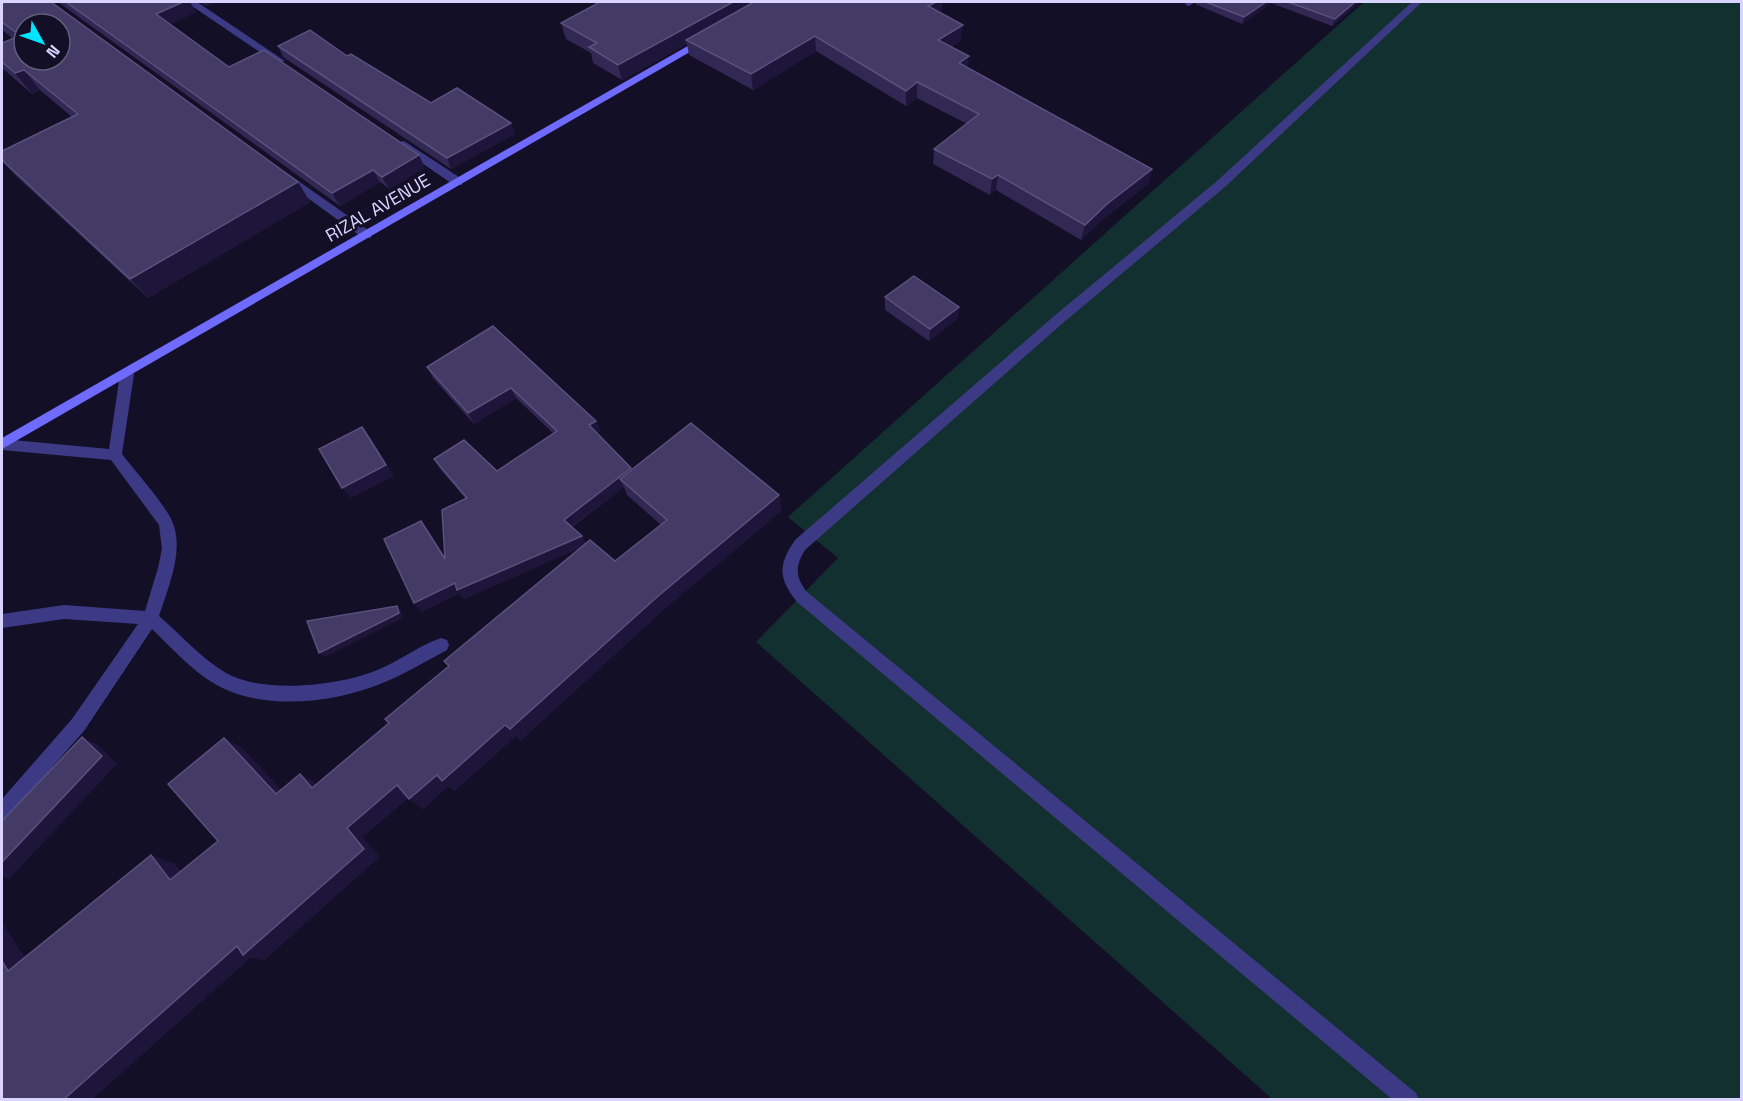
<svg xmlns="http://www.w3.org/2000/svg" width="1743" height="1101" font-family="'Space Grotesk',sans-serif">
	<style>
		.green { fill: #12302f }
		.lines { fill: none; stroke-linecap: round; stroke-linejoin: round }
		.lane { fill: #3d3a85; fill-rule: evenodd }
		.street { fill: #3d3a85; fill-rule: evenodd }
		.secondary { fill: #6f6bff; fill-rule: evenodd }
		.wall { fill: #312854; fill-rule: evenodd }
		.shaded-wall { fill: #1d163a }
		.building { fill: #433a66; stroke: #5a527e; stroke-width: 1.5; fill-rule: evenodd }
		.labels { text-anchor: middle; stroke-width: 6; stroke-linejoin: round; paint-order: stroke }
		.far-street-label { font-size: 18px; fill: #d9d4ff; stroke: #130f26 }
	</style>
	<rect width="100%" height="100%" fill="#130f26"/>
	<polygon class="green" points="1364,2 1741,2 1741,1099 1269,1099 1270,1097 756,642 838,558 788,517"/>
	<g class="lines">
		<g class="lane">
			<path d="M1412 2H1422L1225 187 1063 323 805 550C795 566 795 577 807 592L1416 1093 1419 1100H1393L797 602C778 578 778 565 795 540L1053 317 1217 181Z"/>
			<path d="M127 369 134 374 122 454C135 471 164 503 172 521 185 550 168 588 159 616 181 635 201 658 226 673 262 694 337 686 375 671 398 662 418 646 441 638L447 640 449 645 447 650C426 661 407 673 385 682 336 703 263 712 215 684 191 670 172 648 152 629L84 731 8 817 2 820V799L72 719 138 624 64 619 2 628V614L64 605 145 611 158 568 162 549 159 525 111 460 2 450V439L109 449 120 374Z"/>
		</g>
		<g class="street">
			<polygon points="186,2 197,2 285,61 276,63"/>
			<polygon points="1185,2 1195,2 1189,6 1186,5"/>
			<polygon points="404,141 462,179 462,185 454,185 400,148 400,142"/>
			<polygon points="284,171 371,232 371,238 363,238 280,178 278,175"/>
		</g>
		<polygon class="secondary" points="700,39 709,41 2,449 2,438"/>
	</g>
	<g class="wall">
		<polygon points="59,2 190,2 196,12 170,24 229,67 425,168 389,189 380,182 340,206 62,5"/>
		<polygon points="200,2 218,2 208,6"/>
		<polygon points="600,2 942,2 941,13 961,40 951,47 968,68 1152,169 1148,184 1103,219 1081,240 996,190 990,195 933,164 934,149 967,124 917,98 906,106 816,51 753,90 689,55 687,44 622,80 593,63 591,53 566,39 561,23"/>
		<polygon points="1196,2 1360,2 1332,26 1271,3 1242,24 1195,4"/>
		<polygon points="2,4 298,182 310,202 148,298 14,174 2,161 2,151 72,117 40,90 32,94 2,68 2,43 13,39 2,30"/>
		<polygon points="278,46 347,56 431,103 511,123 515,134 451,169 283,57"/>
		<polygon points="885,297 959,307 957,319 929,341 885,310"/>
		<path d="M493 326 596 421 600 431 597 433 631 470 779 495 781 511 662 611 520 741 516 736 454 791 448 786 423 809 408 798 362 837 379 857 264 960 251 957 91 1100H2L24 957 173 863 181 872 218 841 224 738 243 749 281 790 317 784 389 723 449 666 581 547 464 599 459 593 421 612 428 530 445 557 466 499 440 469 434 459 497 471 554 434 516 398 474 424 433 378 427 367ZM624 487 627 495 661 525 615 561 586 544 582 536 572 527Z"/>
	</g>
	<g class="shaded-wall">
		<polygon points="183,2 190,2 196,12 164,27 156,14"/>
		<polygon points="205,2 218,2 208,6"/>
		<polygon points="733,2 762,2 686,40 687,44 622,80 618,65"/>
		<polygon points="933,2 942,2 941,14 928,6"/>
		<polygon points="1266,2 1272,2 1271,3 1242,24 1244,17"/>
		<polygon points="1355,2 1360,2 1332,26 1335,19"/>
		<polygon points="963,25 961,40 937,55 938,40"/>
		<polygon points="815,36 816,51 753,90 751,74"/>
		<polygon points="969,56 968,71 959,63"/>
		<polygon points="24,70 40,90 32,94 15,73"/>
		<polygon points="917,82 917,98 906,106 906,91"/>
		<polygon points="511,123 515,134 451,169 447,158"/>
		<polygon points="419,155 425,168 389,189 382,177"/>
		<polygon points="1152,169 1148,184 1103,219 1081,240 1085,225 1107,204"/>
		<polygon points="373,170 380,182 340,206 332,193"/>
		<polygon points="998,175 996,190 990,195 992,179"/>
		<polygon points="298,182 310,202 148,298 130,279"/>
		<polygon points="959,307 957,319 929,341 930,329"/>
		<polygon points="511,388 516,398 474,424 468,413"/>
		<polygon points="596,421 600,431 593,435 589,425"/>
		<polygon points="362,427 371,438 394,476 351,498 342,488"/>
		<polygon points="631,468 634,478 620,479 624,487 568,529 564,520"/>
		<polygon points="779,495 781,511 662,611 520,741 510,729 657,597"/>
		<polygon points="421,521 428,530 452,569 445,559"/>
		<polygon points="582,536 587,545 464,599 459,593 421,612 414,603 455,583"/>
		<polygon points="397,606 401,611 403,618 325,657 319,653"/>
		<polygon points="505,725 516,736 454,791 448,786 423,809 409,799 437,775"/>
		<polygon points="82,737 98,745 117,764 9,879 2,877 2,862"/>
		<polygon points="224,738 243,749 294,803 276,794"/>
		<polygon points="300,774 317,784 312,788"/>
		<polygon points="397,785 411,795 362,837 379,857 264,960 251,957 91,1100 63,1100 237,946 347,828"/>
		<polygon points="151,855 173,863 192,888 170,880"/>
		<polygon points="2,922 36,975 8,971 2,961"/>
	</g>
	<g class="building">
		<path d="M7 2H51L298 182 130 279 2 160V151L78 114 24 70 15 73 2 62V43L17 37 15 35 18 34 2 22V4ZM24 24H60V60H24Z"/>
		<polygon points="66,2 183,2 156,14 229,67 264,50 419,155 382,177 373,170 332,193"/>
		<polygon points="600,2 733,2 618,65 589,47 597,43 561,23"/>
		<polygon points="754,2 936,2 928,6 963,25 938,40 969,56 959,63 1152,169 1107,204 1085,225 998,175 992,179 934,149 979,114 917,82 906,91 815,36 751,74 686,40"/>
		<polygon points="1206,2 1266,2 1244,17"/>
		<polygon points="1288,2 1355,2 1335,19"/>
		<polygon points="310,30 347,56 351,54 431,103 457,88 511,123 447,158 278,46"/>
		<polygon points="914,276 959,307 930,329 885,297"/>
		<polygon points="493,326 596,421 589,425 631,468 564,520 582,536 457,590 455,583 414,603 384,539 421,521 445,559 442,510 467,498 434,459 464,440 497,471 557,431 511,388 468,413 427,367"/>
		<polygon points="691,423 779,495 657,597 510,729 505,725 442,781 437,775 409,799 397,785 347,828 364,849 243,955 237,946 63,1100 2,1100 2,961 8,971 151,855 170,880 218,841 168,784 224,738 276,794 300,774 312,788 389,723 385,719 449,666 444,661 590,540 615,561 667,520 620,479"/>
		<polygon points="362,427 386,465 342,488 319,449"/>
		<polygon points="397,606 399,613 319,653 307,621"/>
		<polygon points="82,737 102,756 2,862 2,821"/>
	</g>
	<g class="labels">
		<g class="far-street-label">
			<text transform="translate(378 208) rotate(-30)" y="6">RIZAL AVENUE</text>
		</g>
	</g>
	<rect width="1743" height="1101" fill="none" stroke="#d9d4ff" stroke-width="6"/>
	<g transform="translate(42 42) rotate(130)"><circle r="28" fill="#130f26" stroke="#625e7d" stroke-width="1.5"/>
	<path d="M0-4.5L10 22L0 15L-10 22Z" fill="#00e5ff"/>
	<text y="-9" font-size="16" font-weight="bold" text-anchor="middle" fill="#d9d4ff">N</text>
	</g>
</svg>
